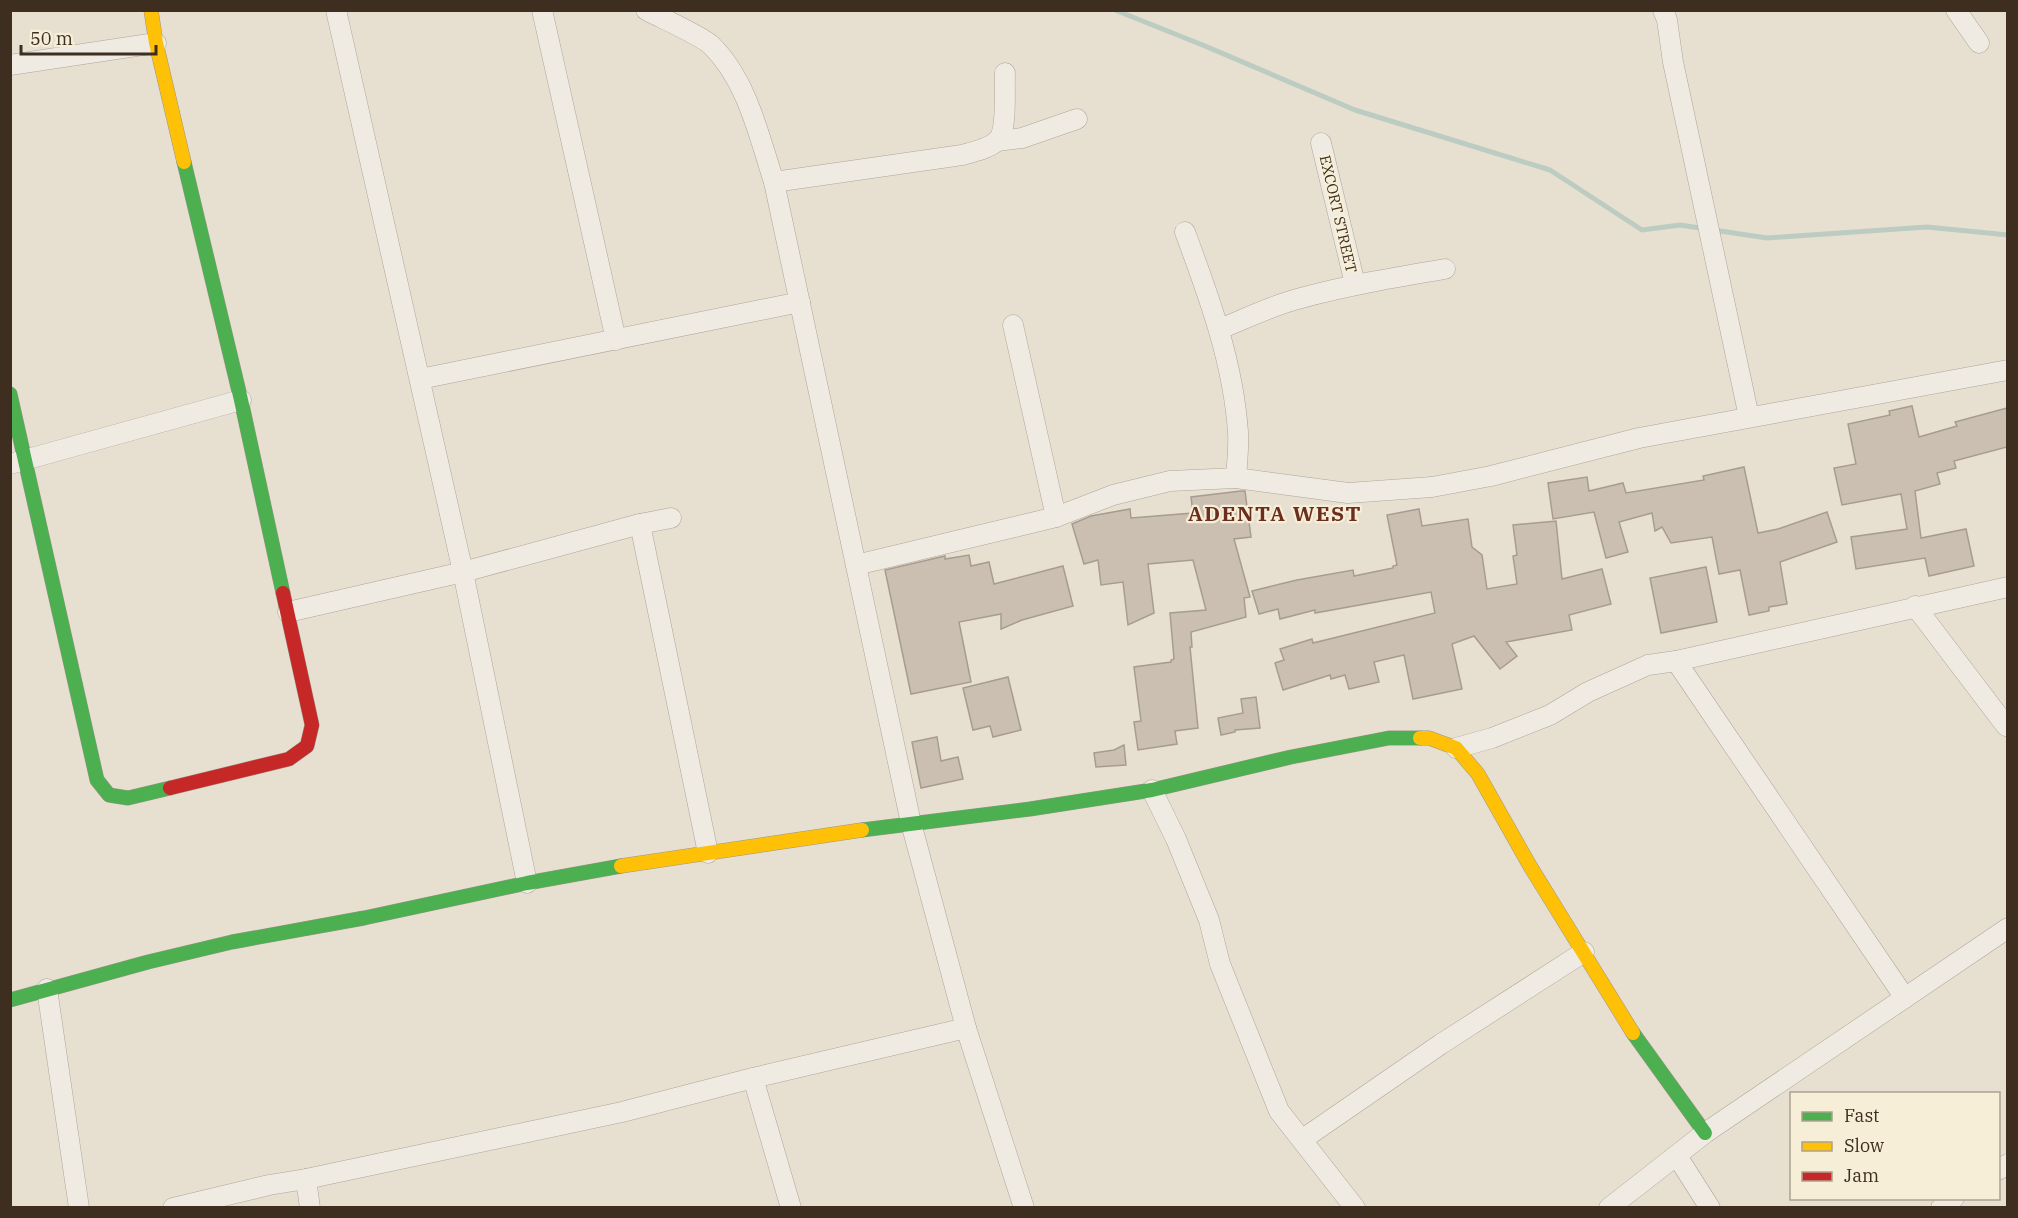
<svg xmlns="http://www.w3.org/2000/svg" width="2018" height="1218" font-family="'IBM Plex Serif',serif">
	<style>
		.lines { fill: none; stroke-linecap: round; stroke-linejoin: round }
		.stream { stroke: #bcccc2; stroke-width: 5 }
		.building { fill: #cbbfb2; stroke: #a89c90; stroke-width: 1.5 }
		.street-casing { stroke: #ada599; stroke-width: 21 }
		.fast-casing { stroke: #9c958a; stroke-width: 15 }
		.slow-casing { stroke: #9c958a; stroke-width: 15 }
		.jam-casing { stroke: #9c958a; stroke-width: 15 }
		.street { stroke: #efebe3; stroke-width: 20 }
		.fast { stroke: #4caf50; stroke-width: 14 }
		.slow { stroke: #ffc107; stroke-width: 14 }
		.jam { stroke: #c62828; stroke-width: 14 }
		.labels { text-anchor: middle; stroke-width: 4.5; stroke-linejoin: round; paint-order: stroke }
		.street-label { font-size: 15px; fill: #3d2e20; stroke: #f7eed8 }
		.district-label { font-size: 21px; font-weight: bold; letter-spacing: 1.5px; fill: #6b2e1e; stroke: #f7eed8 }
	</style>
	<rect width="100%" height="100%" fill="#e7e0d1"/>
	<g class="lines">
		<polyline class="stream" points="1115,10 1205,46 1355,110 1550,170 1642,230 1680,225 1767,238 1927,227 2008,235"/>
	</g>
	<g class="building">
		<polygon points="1912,406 1919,437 1957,426 1955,422 2007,408 2007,447 1954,461 1956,468 1937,473 1940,484 1915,491 1921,538 1966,529 1974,566 1929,576 1925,558 1856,569 1851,537 1907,529 1901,494 1842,505 1834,468 1856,464 1848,424 1890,415 1889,411"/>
		<polygon points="1744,467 1758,533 1778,529 1827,512 1837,542 1780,562 1787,604 1769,607 1769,611 1749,615 1740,570 1719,574 1712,537 1671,543 1662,527 1655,531 1652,513 1619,522 1628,552 1606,558 1594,512 1553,519 1548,483 1587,477 1589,491 1623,483 1626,493 1704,480 1703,476"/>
		<polygon points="1241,491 1245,491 1251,537 1234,539 1250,597 1244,598 1246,617 1191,632 1192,647 1190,647 1198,728 1175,731 1177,744 1138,750 1134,722 1141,721 1134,667 1171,662 1171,660 1174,659 1170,613 1206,610 1193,560 1148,564 1154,613 1128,625 1123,582 1101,585 1098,560 1084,564 1072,524 1091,516 1130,509 1131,518 1193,513 1191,497"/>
		<polygon points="1419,509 1422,526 1468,519 1472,547 1482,555 1487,589 1517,584 1513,556 1517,555 1513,525 1556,521 1562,579 1602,569 1611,604 1569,615 1572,630 1506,642 1517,656 1500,669 1474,636 1452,644 1462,689 1413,699 1404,655 1374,662 1379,682 1349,689 1345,675 1331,679 1330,675 1283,690 1275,663 1284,660 1280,649 1312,639 1313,643 1435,613 1431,592 1315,613 1315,610 1280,619 1278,609 1259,614 1252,591 1297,580 1353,570 1354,576 1393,568 1393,566 1397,565 1387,515"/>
		<polygon points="969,555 971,566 989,562 994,584 1063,566 1073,606 1022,620 1001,629 1001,614 959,622 971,682 911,694 885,570 945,556 945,559"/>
		<polygon points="1706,567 1717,622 1661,633 1650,578"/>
		<polygon points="1008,677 1021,730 993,737 990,726 973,730 963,688"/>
		<polygon points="1256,697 1260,728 1235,730 1235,732 1221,735 1218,718 1243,713 1241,699"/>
		<polygon points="937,737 941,761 958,757 963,779 921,788 912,742"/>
		<polygon points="1124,745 1126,765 1096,767 1094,753 1114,750"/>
	</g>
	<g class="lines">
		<defs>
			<g id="street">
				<polyline points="336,10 463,572 527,883"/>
				<polyline points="542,10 616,340"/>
				<path d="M646 10C661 18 700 35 711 45 747 80 759 136 774 182L911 823 966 1028 1024 1208"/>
				<polyline points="1663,10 1667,20 1673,62 1749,417"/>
				<polyline points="1956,10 1979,43"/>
				<polyline points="10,65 156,43"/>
				<polyline points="997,141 1022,138 1077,119"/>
				<polyline points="1321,143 1355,284"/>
				<path d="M774 182 962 155C973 152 988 149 997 141 1008 131 1004 89 1005 73"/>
				<path d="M1185 232C1209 297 1233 361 1238 432 1239 447 1237 463 1236 478"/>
				<polyline points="1013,325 1056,517"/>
				<path d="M1220 329C1247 318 1273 305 1301 298 1349 285 1397 277 1445 269"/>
				<polyline points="420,379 800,302"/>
				<polyline points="10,464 241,400"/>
				<polyline points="640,524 708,853"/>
				<polyline points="856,565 1056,517 1113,495 1170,481 1236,478 1348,493 1432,487 1491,476 1639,438 2008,370"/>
				<polyline points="1915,606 2006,726"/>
				<polyline points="288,612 463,572 640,524 671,518"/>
				<polyline points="1676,661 1905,998"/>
				<polyline points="1456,748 1492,738 1550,715 1588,692 1648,665 1676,661 2008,587"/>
				<polyline points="1152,790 1176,839 1209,920 1220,964 1279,1111 1355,1208"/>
				<polyline points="47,989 79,1208"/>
				<polyline points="753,1078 791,1208"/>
				<polyline points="1303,1139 1441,1044 1584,952"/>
				<polyline points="1677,1156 1710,1208"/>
				<polyline points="1998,1170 2008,1164"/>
				<polyline points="306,1179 310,1208"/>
				<polyline points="173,1208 269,1185 306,1179 622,1112 753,1078 966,1028"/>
				<polyline points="1609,1208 1705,1133 2008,928"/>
				<polyline points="1941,1208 1954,1198"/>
			</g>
			<g id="fast">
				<polyline points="184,162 241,400 283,593"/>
				<polyline points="10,394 97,780 109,795 128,798 170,788"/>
				<polyline points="862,830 1030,809 1152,790 1291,757 1389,738 1420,738"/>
				<polyline points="10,1000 148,962 232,942 364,918 527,883 621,866"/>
				<polyline points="1633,1033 1705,1133"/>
			</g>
			<g id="slow">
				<polyline points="151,10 156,43 184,162"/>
				<polyline points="1420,738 1429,738 1456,748 1478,774 1530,866 1633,1033"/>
				<polyline points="621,866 862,830"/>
			</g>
			<polyline id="jam" points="170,788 289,759 307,746 312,725 283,593"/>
		</defs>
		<use href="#street" class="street-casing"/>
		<use href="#fast" class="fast-casing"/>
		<use href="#slow" class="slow-casing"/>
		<use href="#jam" class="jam-casing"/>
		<use href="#street" class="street"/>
		<use href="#fast" class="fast"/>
		<use href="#slow" class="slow"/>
		<use href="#jam" class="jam"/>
	</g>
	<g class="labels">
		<g class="street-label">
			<text transform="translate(1338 214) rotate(77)" y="5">EXCORT STREET</text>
		</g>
		<g class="district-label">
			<text x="1275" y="521">ADENTA WEST</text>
		</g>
	</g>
	<rect width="2018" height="1218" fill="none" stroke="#3d2e20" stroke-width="24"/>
	<rect x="1790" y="1092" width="210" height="108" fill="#f7eed8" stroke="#ada18e" stroke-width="1.5"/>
	<rect x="1802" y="1112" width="30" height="9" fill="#4caf50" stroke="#ada18e" stroke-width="1.5"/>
	<text x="1844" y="1122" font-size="18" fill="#3d2e20">Fast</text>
	<rect x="1802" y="1142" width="30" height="9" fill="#ffc107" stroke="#ada18e" stroke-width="1.5"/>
	<text x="1844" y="1152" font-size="18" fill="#3d2e20">Slow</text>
	<rect x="1802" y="1172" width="30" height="9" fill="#c62828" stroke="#ada18e" stroke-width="1.5"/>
	<text x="1844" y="1182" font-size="18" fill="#3d2e20">Jam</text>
	<path d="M21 45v9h135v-9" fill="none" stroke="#3d2e20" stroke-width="3"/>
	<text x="30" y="45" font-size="18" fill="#3d2e20" stroke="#f7eed8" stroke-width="4.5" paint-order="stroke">50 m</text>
</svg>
